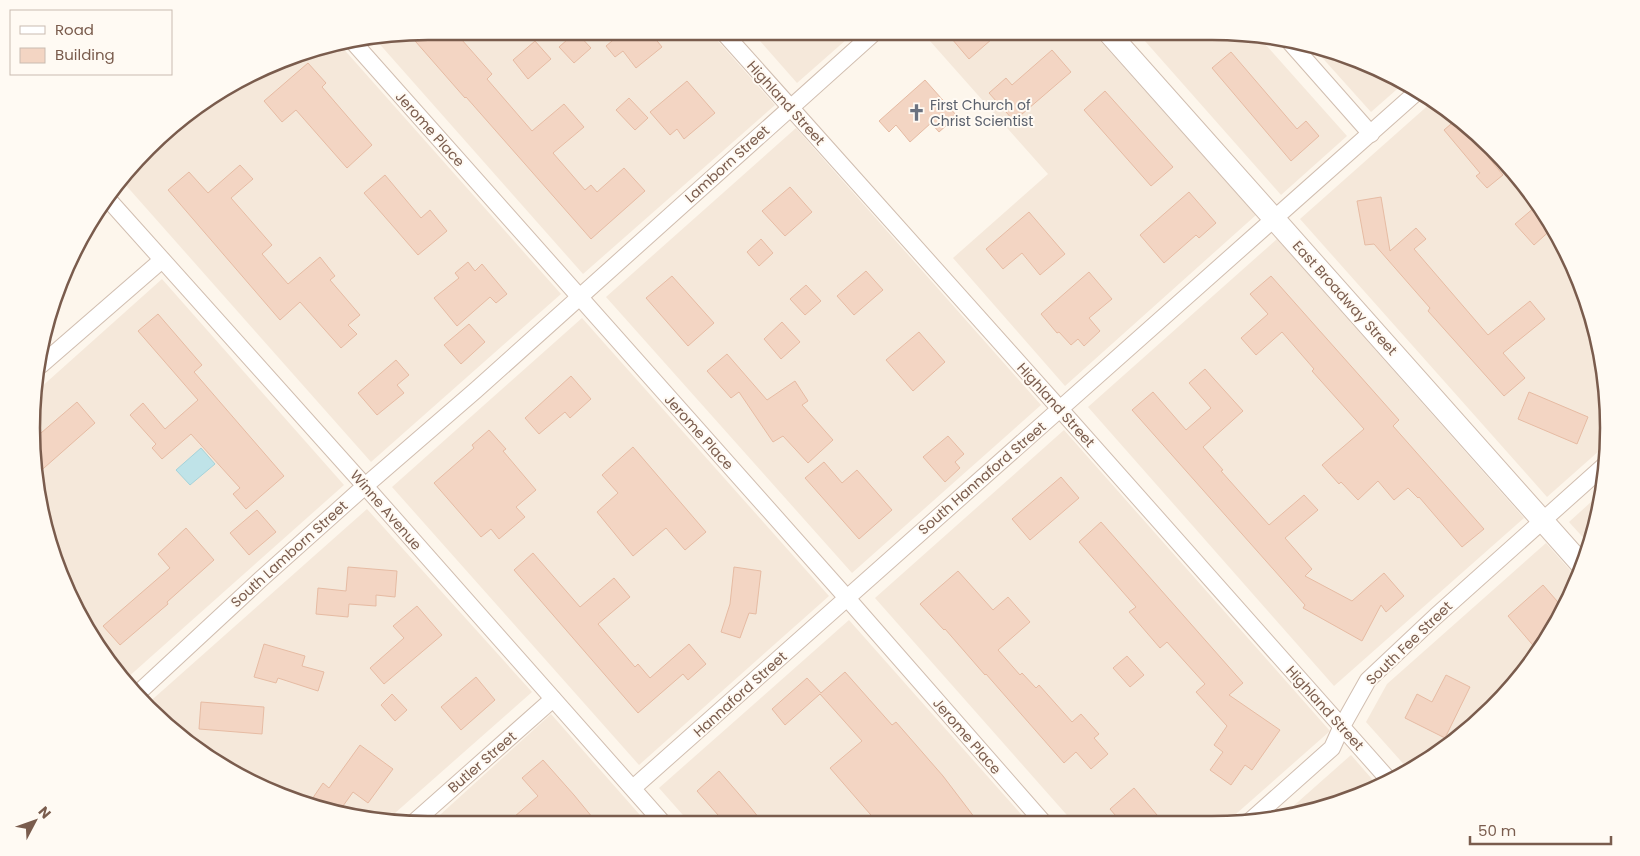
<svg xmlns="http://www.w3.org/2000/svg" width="1640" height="856" font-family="Poppins,sans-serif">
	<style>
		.residential { fill: #f5e8da }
		.water { fill: #bfe3e8; stroke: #a5d3da }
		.building { fill: #f3d5c3; stroke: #e6bba3 }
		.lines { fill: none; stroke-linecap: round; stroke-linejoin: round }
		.minor-casing { stroke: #d1beb0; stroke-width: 18 }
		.tertiary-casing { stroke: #d1beb0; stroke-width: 23 }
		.minor { stroke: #fff; stroke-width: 16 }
		.tertiary { stroke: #fff; stroke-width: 21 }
		.labels { text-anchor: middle; stroke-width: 4; stroke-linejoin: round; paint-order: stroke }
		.street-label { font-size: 14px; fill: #7a5c4d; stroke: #fffaf3 }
		.worship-label { font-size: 14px; fill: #5b616d; stroke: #fffaf3; text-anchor: start }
		.rim { fill: none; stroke: #7a5c4d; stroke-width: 2.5 }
	</style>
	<rect width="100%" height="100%" fill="#fdf6ec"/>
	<g class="residential">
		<polygon points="428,31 710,32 775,105 583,274 376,40"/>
		<polygon points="752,32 855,32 797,83"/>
		<polygon points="922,32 1092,32 1256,215 1065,386 953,258 1048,174"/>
		<polygon points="1137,32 1238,32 1257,35 1347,136 1281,195"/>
		<polygon points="1310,44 1388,72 1404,83 1371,112"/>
		<polygon points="341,46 561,294 371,462 123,182 221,95 300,52"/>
		<polygon points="1433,101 1454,113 1510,167 1556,230 1588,301 1605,376 1608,443 1547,497 1300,219"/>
		<polygon points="796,128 1041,405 852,573 606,297"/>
		<polygon points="1277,239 1524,518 1334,686 1088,407"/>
		<polygon points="162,279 344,485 126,679 72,603 45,530 32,454 39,389"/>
		<polygon points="582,318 829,596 639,765 392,487"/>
		<polygon points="1064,430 1330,731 1228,821 1073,822 875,598"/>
		<polygon points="1601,493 1595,531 1590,545 1569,522"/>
		<polygon points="367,509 532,692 386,821 325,811 252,784 145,706"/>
		<polygon points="1546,543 1577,578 1568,604 1510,689 1453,743 1408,769 1366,722 1387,684"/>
		<polygon points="849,620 1028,822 690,823 659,788"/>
		<polygon points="551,714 647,823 430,824"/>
		<polygon points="1351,755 1378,786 1364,795 1281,817"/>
	</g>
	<polygon class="water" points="201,448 215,464 190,485 176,470"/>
	<g class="building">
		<polygon points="428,31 454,31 492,74 487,79 532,131 564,104 584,127 553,153 585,190 591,185 597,192 624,168 645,191 591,239 466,97 465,98 409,34"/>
		<polygon points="624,31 649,31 662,47 636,68 623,51 615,57 606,46"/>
		<polygon points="576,32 591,48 574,63 559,47"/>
		<polygon points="946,32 1000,32 969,59"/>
		<polygon points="535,41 551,59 528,79 513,60"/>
		<polygon points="1052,50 1071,72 1014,121 989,93 1006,78 1012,85"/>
		<polygon points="1231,52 1297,129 1306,121 1319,136 1291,161 1212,68"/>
		<polygon points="308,63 326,83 322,87 372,145 347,168 296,110 282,122 264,101"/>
		<polygon points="925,80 957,116 939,132 931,123 910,142 896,125 889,132 879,121"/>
		<polygon points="687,81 715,113 684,139 677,129 670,135 650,112"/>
		<polygon points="1105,91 1173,167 1151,186 1084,110"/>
		<polygon points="629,98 648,118 635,130 616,110"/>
		<polygon points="1458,118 1484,142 1479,146 1503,175 1487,188 1476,176 1480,173 1444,130"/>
		<polygon points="240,165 253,179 231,198 272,245 262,254 288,284 320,257 335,276 330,280 360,315 348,325 357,334 341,348 300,302 280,320 168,190 189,172 208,193"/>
		<polygon points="385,175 421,218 430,210 447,231 418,255 364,193"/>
		<polygon points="790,187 812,212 785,236 762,211"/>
		<polygon points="1189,192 1216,223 1199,238 1196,235 1164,263 1140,235"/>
		<polygon points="1381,197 1390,251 1416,228 1426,239 1414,249 1488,335 1530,301 1545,319 1503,353 1525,378 1504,396 1428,311 1430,308 1374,244 1365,245 1357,201"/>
		<polygon points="1535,207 1554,227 1534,245 1515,224"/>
		<polygon points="1029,212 1065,254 1040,275 1022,253 1003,269 986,249"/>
		<polygon points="761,239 773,253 759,266 747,252"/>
		<polygon points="468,262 475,271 482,264 507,294 496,303 490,297 457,326 434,298 459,278 455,273"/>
		<polygon points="866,271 883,290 854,315 837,296"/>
		<polygon points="1089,272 1112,299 1089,318 1100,331 1084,346 1078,339 1071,345 1059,332 1057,333 1041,314"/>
		<polygon points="672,276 714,323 688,346 646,298"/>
		<polygon points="1271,276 1399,420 1393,426 1484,529 1462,547 1419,497 1418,498 1408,488 1394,500 1378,481 1358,500 1341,482 1339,484 1322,465 1364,429 1312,371 1314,369 1282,332 1256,355 1241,338 1268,314 1250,294"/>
		<polygon points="806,285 821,301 805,315 790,299"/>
		<polygon points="158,314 202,365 194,372 284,476 246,509 233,494 240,488 191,434 162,459 152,448 156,444 130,415 143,403 165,429 198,400 138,331"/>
		<polygon points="782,322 800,342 781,359 764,339"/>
		<polygon points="469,324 485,342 461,364 444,345"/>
		<polygon points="919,332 945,362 913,391 886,360"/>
		<polygon points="727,354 767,400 795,381 808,401 802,405 833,440 808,463 783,436 773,442 739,392 731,398 707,371"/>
		<polygon points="396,360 409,375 397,385 404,393 377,415 358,393"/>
		<polygon points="1205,369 1243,411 1203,447 1223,470 1221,471 1269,525 1304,495 1318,510 1285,538 1312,569 1305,576 1352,601 1384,573 1404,596 1386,612 1381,605 1362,641 1303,608 1305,605 1132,410 1153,392 1186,430 1211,408 1189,383"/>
		<polygon points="571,376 591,399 570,418 565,412 539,434 525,418"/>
		<polygon points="1529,392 1588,417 1577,444 1518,419"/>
		<polygon points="77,402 95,423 36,475 32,454 34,439"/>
		<polygon points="489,430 506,449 503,451 536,490 516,507 525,517 499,539 491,529 481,537 434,483 474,448 472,445"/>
		<polygon points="948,436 964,454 955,462 960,468 945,482 923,457"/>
		<polygon points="633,447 706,532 685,550 666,528 633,556 597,512 618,493 602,475"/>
		<polygon points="824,462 842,483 857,470 892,510 859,539 805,478"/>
		<polygon points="1061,477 1079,498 1030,540 1012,519"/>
		<polygon points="257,510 276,532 249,555 230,533"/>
		<polygon points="1101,522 1243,683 1229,695 1280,730 1252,770 1245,765 1231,785 1210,770 1223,752 1214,745 1227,726 1196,692 1205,684 1167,642 1160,648 1129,612 1136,607 1079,542"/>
		<polygon points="186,528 214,560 167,602 168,604 120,645 103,626 170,568 158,554"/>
		<polygon points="533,553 580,607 614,578 630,597 598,624 635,667 638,664 650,678 689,644 706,664 688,680 683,674 638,713 514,570"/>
		<polygon points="348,567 397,571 395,597 376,595 376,606 349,604 348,617 316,614 318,588 346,591"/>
		<polygon points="734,567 761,571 756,614 749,613 740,638 721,632 730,604"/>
		<polygon points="958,571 993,610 1008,597 1030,622 998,650 1020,675 1022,673 1036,688 1039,685 1072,722 1081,714 1099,734 1094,738 1108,754 1091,769 1076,752 1064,763 986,674 985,675 945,629 944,630 920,604"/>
		<polygon points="1543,585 1564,609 1537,650 1508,616"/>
		<polygon points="417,606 442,635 384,684 370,668 404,638 393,626"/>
		<polygon points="264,644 305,656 302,666 324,672 318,691 278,678 276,683 254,677"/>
		<polygon points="1127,656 1144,675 1130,687 1113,668"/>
		<polygon points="845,672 892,725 896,722 943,776 978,822 877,822 830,768 862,741 820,694 785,725 772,709 807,678 821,693"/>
		<polygon points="1446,675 1470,687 1445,738 1405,718 1417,694 1432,702"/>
		<polygon points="476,677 495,700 461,730 441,707"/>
		<polygon points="392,694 407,710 395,721 381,705"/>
		<polygon points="201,702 264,707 262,734 199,729"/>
		<polygon points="360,745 393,769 368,803 353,792 338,813 325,811 308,805 323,783 329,788"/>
		<polygon points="543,760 574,795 597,823 506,824 538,796 522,778"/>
		<polygon points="719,771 751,808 763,823 725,823 697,791"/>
		<polygon points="1134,788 1163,822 1121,822 1110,809"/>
	</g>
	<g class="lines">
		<defs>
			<g id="minor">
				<polyline points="723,32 1060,409 1389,780"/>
				<polyline points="1288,40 1371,134"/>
				<polyline points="354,43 847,598 1043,822"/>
				<polyline points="107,198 365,486 663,823"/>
				<polyline points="41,365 162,260"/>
				<polyline points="137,694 261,579 365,486 476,390 875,32"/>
				<polyline points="633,788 1418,91"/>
				<polyline points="1250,821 1332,748 1341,728 1368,680 1436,616 1606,464"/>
				<polyline points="412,824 553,699"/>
			</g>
			<polyline id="tertiary" points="1108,32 1582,565"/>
		</defs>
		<use href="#minor" class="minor-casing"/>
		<use href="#tertiary" class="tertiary-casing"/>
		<use href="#minor" class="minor"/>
		<use href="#tertiary" class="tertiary"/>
	</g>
	<defs>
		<symbol id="church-bare" viewBox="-9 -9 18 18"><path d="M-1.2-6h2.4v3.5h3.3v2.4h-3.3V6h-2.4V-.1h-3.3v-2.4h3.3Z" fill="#6b7280" stroke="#fffaf3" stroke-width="2.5" paint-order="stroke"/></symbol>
	</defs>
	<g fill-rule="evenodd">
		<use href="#church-bare" x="904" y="100" width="25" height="25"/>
	</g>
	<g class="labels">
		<g class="street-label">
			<text transform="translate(786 103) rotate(48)" y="5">Highland Street</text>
			<text transform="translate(430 129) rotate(48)" y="5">Jerome Place</text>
			<text transform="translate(727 164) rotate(-42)" y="5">Lamborn Street</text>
			<text transform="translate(1345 298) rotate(48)" y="5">East Broadway Street</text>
			<text transform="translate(1056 405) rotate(48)" y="5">Highland Street</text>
			<text transform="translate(699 432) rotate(48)" y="5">Jerome Place</text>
			<text transform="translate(982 478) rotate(-41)" y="5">South Hannaford Street</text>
			<text transform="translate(386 510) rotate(49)" y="5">Winne Avenue</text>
			<text transform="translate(289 554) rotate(-42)" y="5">South Lamborn Street</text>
			<text transform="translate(1409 643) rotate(-44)" y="5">South Fee Street</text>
			<text transform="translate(740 694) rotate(-42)" y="5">Hannaford Street</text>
			<text transform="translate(1325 708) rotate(48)" y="5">Highland Street</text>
			<text transform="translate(967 736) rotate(49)" y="5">Jerome Place</text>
			<text transform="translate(482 762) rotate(-41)" y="5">Butler Street</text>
		</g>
		<g class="worship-label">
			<text x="930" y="110">First Church of<tspan x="930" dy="16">Christ Scientist</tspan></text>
		</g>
	</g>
	<path d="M0 0H1640V856H0ZM428 40H1212A388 388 0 0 1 1600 428V428A388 388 0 0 1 1212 816H428A388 388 0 0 1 40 428V428A388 388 0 0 1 428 40Z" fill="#fffaf3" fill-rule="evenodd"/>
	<path class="rim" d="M428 40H1212A388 388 0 0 1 1600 428V428A388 388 0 0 1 1212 816H428A388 388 0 0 1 40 428V428A388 388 0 0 1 428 40Z"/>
	<rect x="10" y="10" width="162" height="65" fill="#fffaf3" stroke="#cabbb1"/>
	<rect x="20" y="26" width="25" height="8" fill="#ffffff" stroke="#cabbb1"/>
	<text x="55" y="35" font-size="15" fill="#7a5c4d">Road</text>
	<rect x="20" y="48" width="25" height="15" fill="#f3d5c3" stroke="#cabbb1"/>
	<text x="55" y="60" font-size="15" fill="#7a5c4d">Building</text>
	<g transform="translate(35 821) rotate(49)" stroke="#fffaf3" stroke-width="4" paint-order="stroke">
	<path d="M0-4L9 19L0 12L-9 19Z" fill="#7a5c4d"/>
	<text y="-8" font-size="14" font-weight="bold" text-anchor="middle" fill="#7a5c4d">N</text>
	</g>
	<path d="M1470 836v8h141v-8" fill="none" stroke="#7a5c4d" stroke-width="2.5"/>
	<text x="1478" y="836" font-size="15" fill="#7a5c4d" stroke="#fffaf3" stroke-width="4" paint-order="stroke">50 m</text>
</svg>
